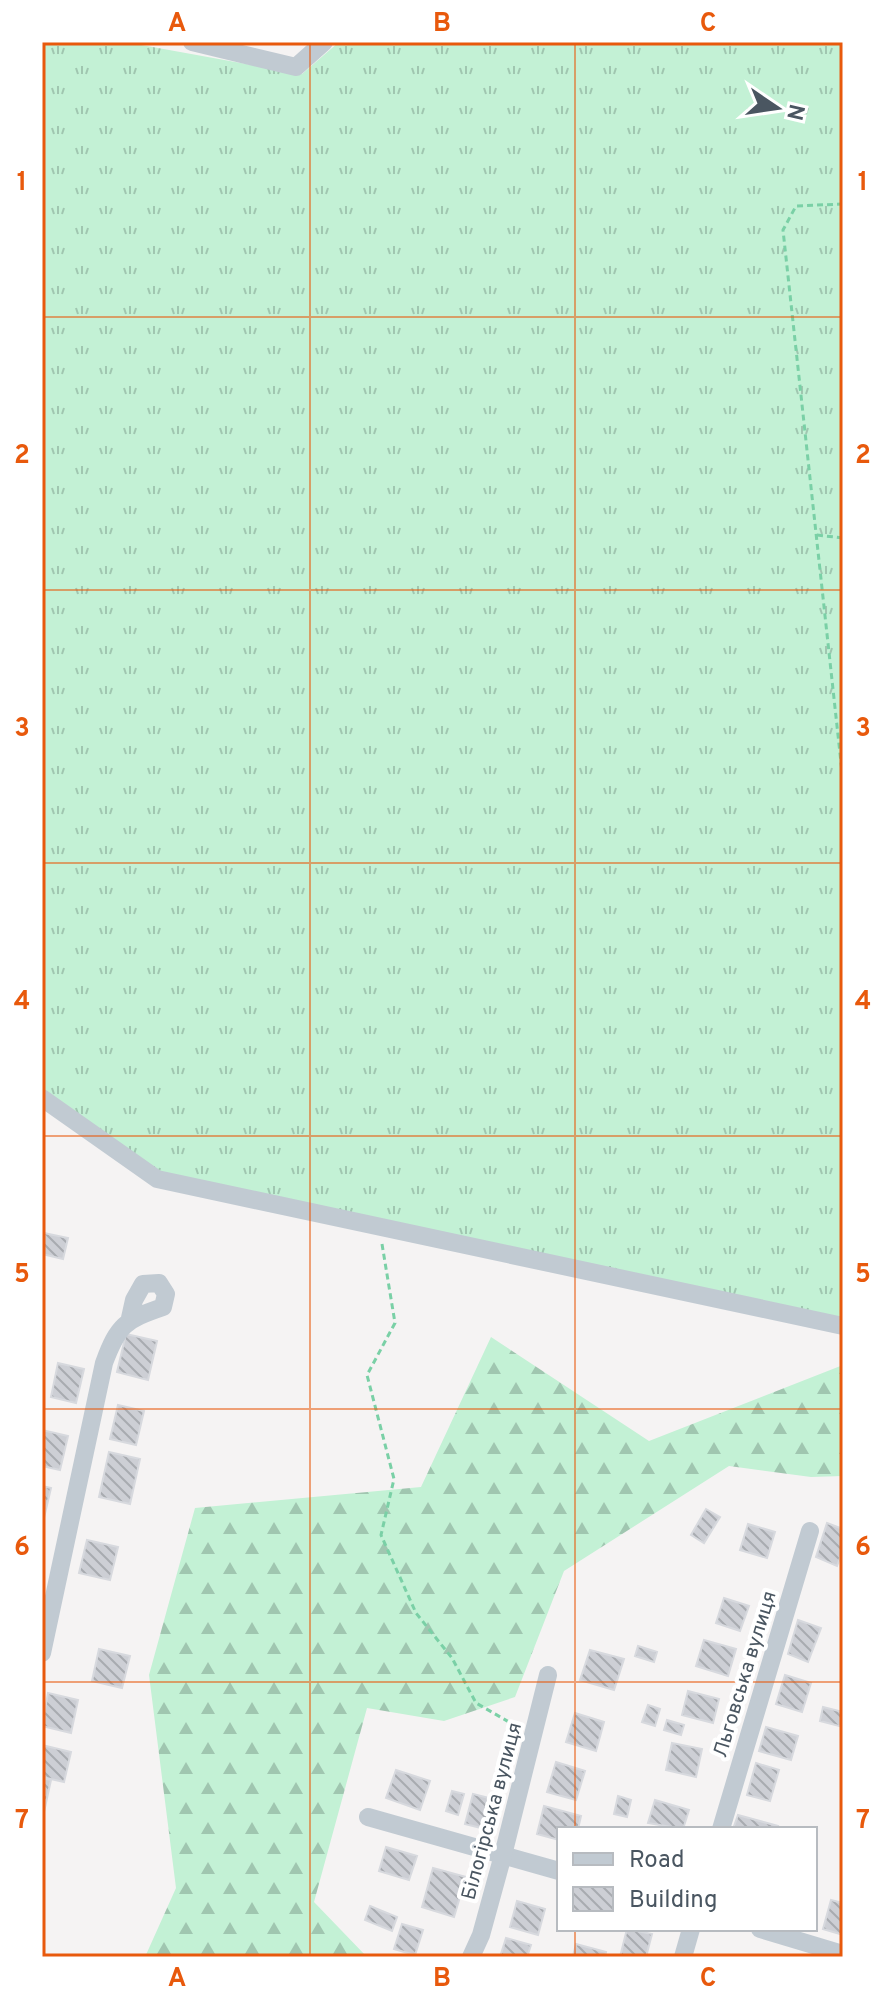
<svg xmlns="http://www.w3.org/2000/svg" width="885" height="1999" font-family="Overpass,sans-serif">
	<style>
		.grass { fill: url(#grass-tufts) }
		.forest { fill: url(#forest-firs) }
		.building { fill: url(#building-back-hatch); stroke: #d7d9de; stroke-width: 2 }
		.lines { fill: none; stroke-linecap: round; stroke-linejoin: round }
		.path { stroke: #7ad0a6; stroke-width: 3; stroke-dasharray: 6 4; stroke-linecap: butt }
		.minor { stroke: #c1cad2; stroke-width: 18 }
		.grid { fill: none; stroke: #e8590c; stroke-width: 2; stroke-opacity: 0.55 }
		.labels { text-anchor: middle; stroke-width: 8; stroke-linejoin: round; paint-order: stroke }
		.street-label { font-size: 20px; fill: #4a5661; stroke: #fff }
		.neatline { fill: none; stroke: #e8590c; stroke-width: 3 }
		.grid-label { font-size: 26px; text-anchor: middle; font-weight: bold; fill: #e8590c }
	</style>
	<defs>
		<pattern id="grass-tufts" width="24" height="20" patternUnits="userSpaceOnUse" patternTransform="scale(2)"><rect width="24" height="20" fill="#c3f1d5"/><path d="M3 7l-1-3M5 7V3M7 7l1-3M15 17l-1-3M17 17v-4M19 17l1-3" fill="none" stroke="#a0c6b0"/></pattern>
		<pattern id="forest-firs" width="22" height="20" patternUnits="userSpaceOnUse" patternTransform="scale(2)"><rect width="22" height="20" fill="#c3f1d5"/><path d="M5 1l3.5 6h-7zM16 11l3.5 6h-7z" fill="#a0c6b0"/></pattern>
		<pattern id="building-back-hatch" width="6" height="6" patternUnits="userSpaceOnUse" patternTransform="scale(2)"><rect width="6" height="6" fill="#cdcfd5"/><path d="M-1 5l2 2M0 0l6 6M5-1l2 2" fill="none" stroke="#a8abb0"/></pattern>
	</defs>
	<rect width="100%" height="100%" fill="#f5f3f3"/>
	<polygon class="grass" points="42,42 125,42 302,74 339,42 843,42 843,1319 160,1172 42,1089"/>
	<polygon class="forest" points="491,1337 649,1441 843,1365 843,1476 811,1477 729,1466 564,1571 515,1697 444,1721 367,1708 314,1902 367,1957 145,1957 176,1888 149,1675 195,1508 421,1487"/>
	<g class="building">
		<polygon points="44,1233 68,1238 63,1259 42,1254"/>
		<polygon points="126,1334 157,1341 148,1380 117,1372"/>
		<polygon points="58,1363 84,1369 76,1403 51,1397"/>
		<polygon points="118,1405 144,1411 136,1445 110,1439"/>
		<polygon points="42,1430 68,1436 60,1470 42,1466"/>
		<polygon points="109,1452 140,1459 130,1504 99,1497"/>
		<polygon points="42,1486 51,1488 43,1522 42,1522"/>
		<polygon points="706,1509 720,1517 704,1543 691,1535"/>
		<polygon points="827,1523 843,1529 843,1550 837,1566 816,1557"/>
		<polygon points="748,1524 775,1532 767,1558 740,1550"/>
		<polygon points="87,1540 118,1547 110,1580 79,1573"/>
		<polygon points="724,1598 749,1606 740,1631 716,1623"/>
		<polygon points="798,1620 821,1628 808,1662 788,1654"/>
		<polygon points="704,1640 736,1649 728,1676 696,1666"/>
		<polygon points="638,1646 657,1652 654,1662 635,1656"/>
		<polygon points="99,1649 130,1656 122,1688 92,1681"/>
		<polygon points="590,1650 624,1659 614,1690 580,1680"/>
		<polygon points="785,1675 811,1683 802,1712 776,1704"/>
		<polygon points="688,1691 719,1699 713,1723 682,1715"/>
		<polygon points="48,1693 78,1700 71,1733 42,1726"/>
		<polygon points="648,1705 660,1709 655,1726 642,1722"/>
		<polygon points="823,1707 843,1712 843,1727 820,1721"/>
		<polygon points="575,1713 604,1722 596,1751 566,1742"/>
		<polygon points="667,1720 684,1725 681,1735 664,1730"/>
		<polygon points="766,1727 798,1736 791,1760 759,1751"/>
		<polygon points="672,1743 702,1749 696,1777 666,1770"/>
		<polygon points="42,1745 71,1752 64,1782 42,1777"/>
		<polygon points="556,1762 585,1771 576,1800 547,1792"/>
		<polygon points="756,1763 779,1770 770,1801 747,1795"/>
		<polygon points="396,1770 430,1781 420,1810 386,1798"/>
		<polygon points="42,1778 51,1780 44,1812 42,1812"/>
		<polygon points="452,1791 464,1794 458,1815 446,1811"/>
		<polygon points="473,1794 493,1799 485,1829 465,1824"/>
		<polygon points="618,1796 631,1800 627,1817 614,1814"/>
		<polygon points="655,1800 689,1810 683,1829 648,1823"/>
		<polygon points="544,1806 581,1816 578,1829 559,1829 559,1840 537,1834"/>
		<polygon points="738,1815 778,1826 777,1829 733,1829"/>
		<polygon points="386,1847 417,1856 409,1880 379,1871"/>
		<polygon points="433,1868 466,1877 454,1917 422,1907"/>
		<polygon points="831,1900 843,1903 843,1935 823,1929"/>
		<polygon points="517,1901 545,1909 538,1935 510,1927"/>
		<polygon points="370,1906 397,1917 392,1931 365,1920"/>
		<polygon points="402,1924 423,1930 415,1955 394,1949"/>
		<polygon points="627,1929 652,1934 646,1957 620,1957"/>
		<polygon points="506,1938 531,1945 527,1957 500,1957"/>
		<polygon points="576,1944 606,1952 605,1957 573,1956"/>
	</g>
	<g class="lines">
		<g class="path">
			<polyline points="843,204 796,206 783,230 843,781"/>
			<polyline points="817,535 843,538"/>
			<polyline points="382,1244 395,1323 367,1375 394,1479 381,1535 416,1613 452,1658 476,1703 516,1726"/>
		</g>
		<g class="minor">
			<polyline points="192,42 296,67 324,42"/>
			<polyline points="42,1098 157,1179 843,1326"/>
			<path d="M42 1653 104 1363C118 1325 125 1320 163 1307L166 1294 159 1283 143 1284 134 1300 130 1318"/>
			<polyline points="368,1817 559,1871"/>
			<polyline points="721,1829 810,1531"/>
			<polyline points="760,1929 843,1954"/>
			<polyline points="471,1957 481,1935 503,1855 548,1675"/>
			<polyline points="683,1957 691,1929"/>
		</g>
	</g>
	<path class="grid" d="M310 42V1957M575 42V1829M42 317H843M42 590H843M42 863H843M42 1136H843M42 1409H843M42 1682H843M575 1929V1957"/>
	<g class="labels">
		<g class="street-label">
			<text transform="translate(744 1674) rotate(-73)" y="7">Льговська вулиця</text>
			<text transform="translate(491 1811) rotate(-75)" y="7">Білогірська вулиця</text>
		</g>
	</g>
	<rect width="885" height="1999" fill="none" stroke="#ffffff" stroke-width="88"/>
	<rect x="557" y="1827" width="260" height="104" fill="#ffffff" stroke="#b7bbc0" stroke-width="2"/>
	<rect x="573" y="1853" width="40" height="12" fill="#c1cad2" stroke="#b7bbc0" stroke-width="2"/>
	<text x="629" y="1867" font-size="24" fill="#4a5661">Road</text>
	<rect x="573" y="1887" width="40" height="24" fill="url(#building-back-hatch)" stroke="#b7bbc0" stroke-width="2"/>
	<text x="629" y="1907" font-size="24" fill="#4a5661">Building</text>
	<g transform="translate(777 108) rotate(103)" stroke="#ffffff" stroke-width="6" paint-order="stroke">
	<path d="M0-6L14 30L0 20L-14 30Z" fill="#4a5661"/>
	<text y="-12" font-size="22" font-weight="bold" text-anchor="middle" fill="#4a5661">N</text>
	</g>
	<rect x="44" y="44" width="797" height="1911" class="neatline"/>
	<g class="grid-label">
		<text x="177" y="31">A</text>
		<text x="442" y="31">B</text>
		<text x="708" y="31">C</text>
		<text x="22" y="190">1</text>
		<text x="863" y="190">1</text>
		<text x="22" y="463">2</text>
		<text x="863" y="463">2</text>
		<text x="22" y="736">3</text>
		<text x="863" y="736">3</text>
		<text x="22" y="1009">4</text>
		<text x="863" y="1009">4</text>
		<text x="22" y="1282">5</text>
		<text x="863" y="1282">5</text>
		<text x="22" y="1555">6</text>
		<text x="863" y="1555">6</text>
		<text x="22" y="1828">7</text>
		<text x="863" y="1828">7</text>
		<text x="177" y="1986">A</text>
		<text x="442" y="1986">B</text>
		<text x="708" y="1986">C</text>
	</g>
</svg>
